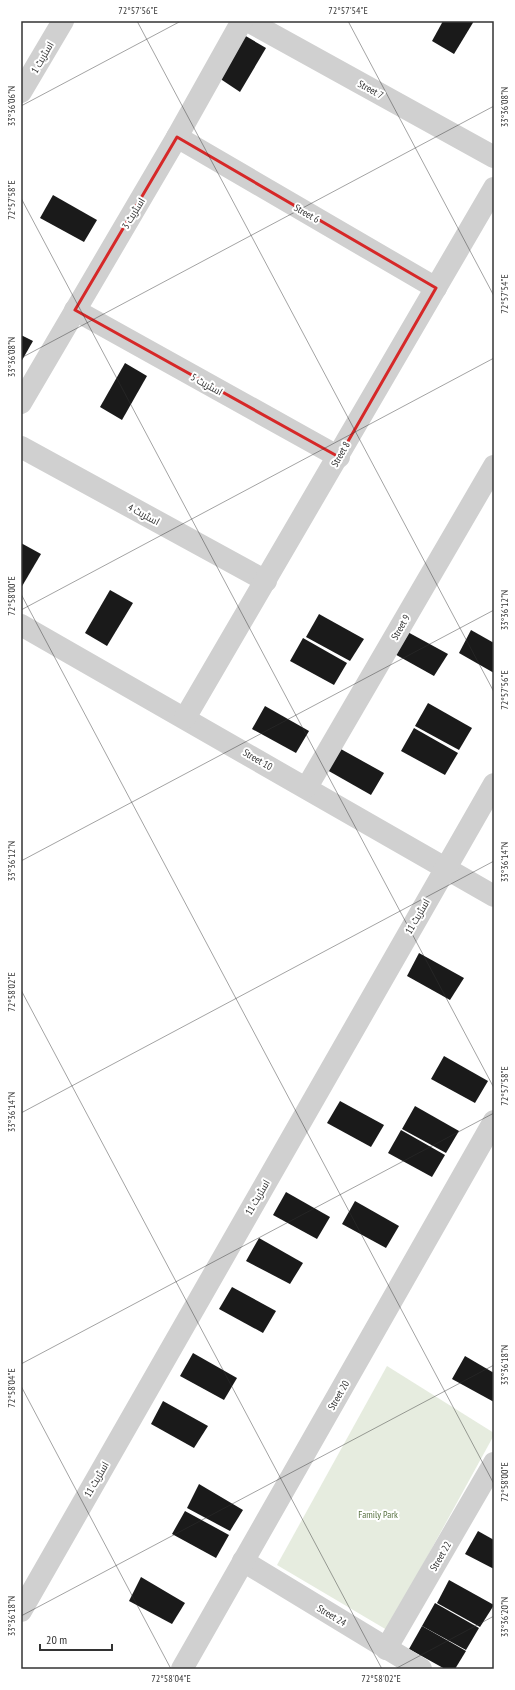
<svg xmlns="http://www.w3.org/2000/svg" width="515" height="1690" font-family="'PT Sans Narrow',Cairo,sans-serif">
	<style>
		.green { fill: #e6ecdf }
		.building { fill: #1a1a1a }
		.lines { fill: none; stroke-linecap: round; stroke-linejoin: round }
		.minor { stroke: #d0d0d0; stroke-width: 22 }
		.marked { fill: none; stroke: #d62828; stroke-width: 3; stroke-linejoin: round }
		.ticks { fill: none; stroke: #333; stroke-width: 1; stroke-opacity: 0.45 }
		.labels { text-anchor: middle; stroke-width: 4; stroke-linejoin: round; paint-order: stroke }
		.street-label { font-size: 10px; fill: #333; stroke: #fff }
		.park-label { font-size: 10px; fill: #56703f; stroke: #fff }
		.neatline { fill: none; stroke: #333; stroke-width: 1.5 }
		.ticks-label { font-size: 10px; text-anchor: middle; fill: #333 }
	</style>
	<rect width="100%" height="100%" fill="#fff"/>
	<polygon class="green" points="387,1366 494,1433 494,1435 387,1630 277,1565"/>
	<g class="building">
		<polygon points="443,21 474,21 454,54 432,41"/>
		<polygon points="244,35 266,48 240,92 219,78"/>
		<polygon points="53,195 97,220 84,242 40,218"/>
		<polygon points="21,335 33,341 21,362"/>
		<polygon points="125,363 147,376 122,420 100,407"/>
		<polygon points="21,543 41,554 21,588"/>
		<polygon points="110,590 133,603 107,646 85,633"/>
		<polygon points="319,614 364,639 350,661 306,637"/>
		<polygon points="404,630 448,654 434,676 391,652"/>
		<polygon points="471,630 494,643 494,673 459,653"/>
		<polygon points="303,638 347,663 334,685 290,661"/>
		<polygon points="428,703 472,728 459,750 415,726"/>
		<polygon points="265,706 309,731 296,753 252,729"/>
		<polygon points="414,728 458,753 445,775 401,751"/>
		<polygon points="339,748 384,773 371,795 327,770"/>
		<polygon points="419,953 464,978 450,1000 407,976"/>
		<polygon points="444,1056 488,1081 475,1103 431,1079"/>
		<polygon points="340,1101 384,1125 371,1147 327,1123"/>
		<polygon points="415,1106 459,1131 446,1153 402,1129"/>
		<polygon points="401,1130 445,1155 432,1177 388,1153"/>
		<polygon points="286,1192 330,1217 317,1239 273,1215"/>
		<polygon points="355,1201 399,1226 386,1248 342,1224"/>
		<polygon points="259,1238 303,1263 290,1284 246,1261"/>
		<polygon points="232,1287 276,1311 263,1333 219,1309"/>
		<polygon points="193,1353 237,1378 224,1400 180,1376"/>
		<polygon points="465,1356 494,1373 494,1402 452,1379"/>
		<polygon points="163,1401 208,1426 194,1448 151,1424"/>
		<polygon points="199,1484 243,1510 230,1531 187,1508"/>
		<polygon points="185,1511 229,1535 216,1558 172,1534"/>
		<polygon points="478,1531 494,1540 494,1569 465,1554"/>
		<polygon points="141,1577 185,1603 172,1624 129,1601"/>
		<polygon points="449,1580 494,1605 480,1627 437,1603"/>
		<polygon points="435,1603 479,1628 466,1650 422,1626"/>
		<polygon points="422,1626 466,1651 455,1669 445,1669 409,1649"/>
	</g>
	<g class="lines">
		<g class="minor">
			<polyline points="248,21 494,157"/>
			<polyline points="21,92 63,21"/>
			<polyline points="177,137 436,288"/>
			<polyline points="75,310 339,457"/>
			<polyline points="21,403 177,137 242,21"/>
			<polyline points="21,447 266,581"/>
			<polyline points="21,625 494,896"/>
			<polyline points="185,718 494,188"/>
			<polyline points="307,787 494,466"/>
			<polyline points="243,1561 421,1669"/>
			<polyline points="21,1611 494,784"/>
			<polyline points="386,1649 494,1463"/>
			<polyline points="182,1669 494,1121"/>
		</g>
	</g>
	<path class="marked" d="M177 137 436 288 339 457 75 310Z"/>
	<path class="ticks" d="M137 21 494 692M348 21 494 296M21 106 181 21M21 198 494 1088M21 358 494 106M21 594 494 1484M21 610 494 358M21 861 494 610M21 990 382 1669M21 1113 494 861M21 1364 494 1113M21 1386 171 1669M21 1616 494 1365M395 1669 494 1616"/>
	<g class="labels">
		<g class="street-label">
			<text transform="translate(42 57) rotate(-60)" y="4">اسٹریٹ 1</text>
			<text transform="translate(371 89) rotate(29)" y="4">Street 7</text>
			<text transform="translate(133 213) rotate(-59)" y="4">اسٹریٹ 3</text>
			<text transform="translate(307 213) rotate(30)" y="4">Street 6</text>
			<text transform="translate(207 384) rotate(29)" y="4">اسٹریٹ 5</text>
			<text transform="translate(340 454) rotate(-60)" y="4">Street 8</text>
			<text transform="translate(144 514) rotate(28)" y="4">اسٹریٹ 4</text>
			<text transform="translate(400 627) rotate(-60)" y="4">Street 9</text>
			<text transform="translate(258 759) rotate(30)" y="4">Street 10</text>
			<text transform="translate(417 916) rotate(-60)" y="4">اسٹریٹ 11</text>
			<text transform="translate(257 1197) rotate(-60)" y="4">اسٹریٹ 11</text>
			<text transform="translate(338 1395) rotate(-60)" y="4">Street 20</text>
			<text transform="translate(96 1479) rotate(-60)" y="4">اسٹریٹ 11</text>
			<text transform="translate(440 1556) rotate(-60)" y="4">Street 22</text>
			<text transform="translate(332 1615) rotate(31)" y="4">Street 24</text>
		</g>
		<g class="park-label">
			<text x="378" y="1518">Family Park</text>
		</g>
	</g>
	<rect width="515" height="1690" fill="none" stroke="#ffffff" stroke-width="44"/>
	<path d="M40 1644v6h72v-6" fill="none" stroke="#333333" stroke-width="2"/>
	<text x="46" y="1644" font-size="12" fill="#333333" stroke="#ffffff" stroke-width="3" paint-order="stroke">20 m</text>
	<rect x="22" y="22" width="471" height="1646" class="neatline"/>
	<g class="ticks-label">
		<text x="138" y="14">72°57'56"E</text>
		<text x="348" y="14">72°57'54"E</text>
		<text transform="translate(11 106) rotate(-90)" y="4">33°36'06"N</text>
		<text transform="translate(504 107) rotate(-90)" y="4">33°36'08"N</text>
		<text transform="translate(11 200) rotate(-90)" y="4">72°57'58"E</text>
		<text transform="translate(504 294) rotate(-90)" y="4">72°57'54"E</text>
		<text transform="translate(11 357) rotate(-90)" y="4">33°36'08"N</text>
		<text transform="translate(11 596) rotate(-90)" y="4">72°58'00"E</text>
		<text transform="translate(504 610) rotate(-90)" y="4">33°36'12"N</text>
		<text transform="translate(504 690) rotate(-90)" y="4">72°57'56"E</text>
		<text transform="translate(11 861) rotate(-90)" y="4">33°36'12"N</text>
		<text transform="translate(504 862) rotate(-90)" y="4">33°36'14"N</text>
		<text transform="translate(11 992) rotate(-90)" y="4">72°58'02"E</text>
		<text transform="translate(504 1086) rotate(-90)" y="4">72°57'58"E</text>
		<text transform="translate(11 1112) rotate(-90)" y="4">33°36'14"N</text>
		<text transform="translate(504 1365) rotate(-90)" y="4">33°36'18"N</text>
		<text transform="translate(11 1388) rotate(-90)" y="4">72°58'04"E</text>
		<text transform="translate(504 1482) rotate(-90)" y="4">72°58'00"E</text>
		<text transform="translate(11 1616) rotate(-90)" y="4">33°36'18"N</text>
		<text transform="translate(504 1617) rotate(-90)" y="4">33°36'20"N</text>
		<text x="171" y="1682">72°58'04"E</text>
		<text x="381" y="1682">72°58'02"E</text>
	</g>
</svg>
